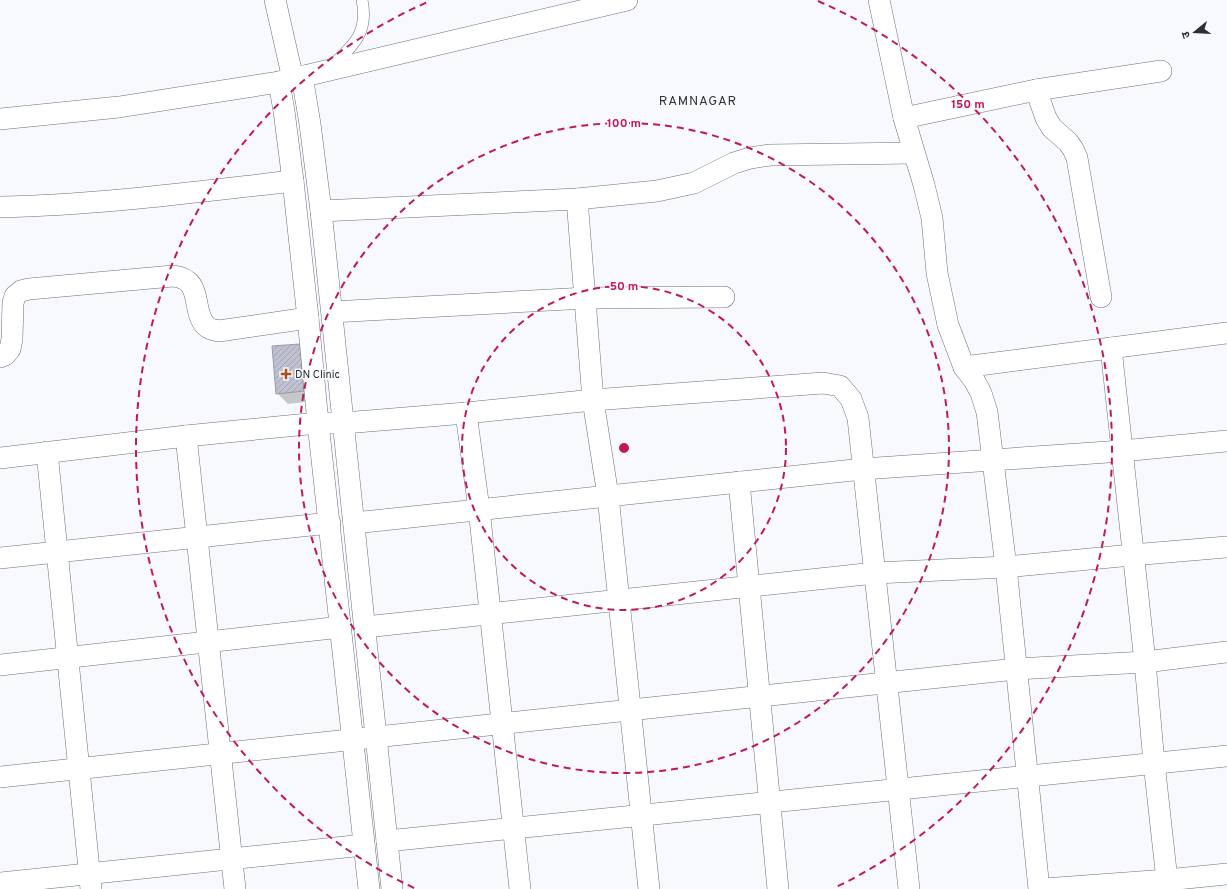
<svg xmlns="http://www.w3.org/2000/svg" width="1227" height="889" font-family="Overpass,'Noto Sans Devanagari',sans-serif">
	<style>
		.shadow { fill: #0003 }
		.building { fill: url(#building-hatch); stroke: #999baa }
		.lines { fill: none; stroke-linecap: round; stroke-linejoin: round }
		.lane-casing { stroke: #6d6f7d; stroke-width: 12 }
		.street-casing { stroke: #6d6f7d; stroke-width: 22 }
		.lane { stroke: #fff; stroke-width: 11 }
		.street { stroke: #fff; stroke-width: 21 }
		.ring { fill: none; stroke: #c2185b; stroke-width: 2; stroke-dasharray: 7 5 }
		.poi-dot { fill: #b14e18; stroke: #f8f9fc; stroke-width: 1.5 }
		.labels { text-anchor: middle; stroke-width: 3; stroke-linejoin: round; paint-order: stroke }
		.poi-label { font-size: 11px; fill: #2e2f35; stroke: #f8f9fc; text-anchor: start }
		.quarter-label { font-size: 13px; letter-spacing: 1px; fill: #2f313e; stroke: #f8f9fc }
		.centre { fill: #c2185b; stroke: #f8f9fc; stroke-width: 2 }
		.ring-label { font-size: 12px; text-anchor: middle; font-weight: bold; fill: #c2185b; stroke: #f8f9fc; stroke-width: 3; stroke-linejoin: round; paint-order: stroke }
	</style>
	<defs>
		<pattern id="building-hatch" width="6" height="6" patternUnits="userSpaceOnUse"><rect width="6" height="6" fill="#bfc1d1"/><path d="M-1 1l2-2M0 6l6-6M5 7l2-2" fill="none" stroke="#a4a6b4"/></pattern>
	</defs>
	<rect width="100%" height="100%" fill="#f8f9fc"/>
	<polygon class="shadow" points="300,345 315,401 288,404 277,393"/>
	<polygon class="building" points="300,344 304,391 276,394 272,346"/>
	<g class="lines">
		<defs>
			<path id="lane" d="M330 67C353 46 369 33 362 0"/>
			<g id="street">
				<polyline points="275,0 293,79"/>
				<polyline points="879,0 904,118 924,185 932,218 937,273 948,325 964,367 974,380 981,393 987,412 1006,567 1039,889"/>
				<polyline points="302,76 310,124 321,211 392,889"/>
				<polyline points="279,82 284,111 293,181 308,318 318,423 369,889"/>
				<polyline points="1036,90 1046,118 1052,128 1068,142 1073,149 1077,158 1101,297"/>
				<polyline points="904,118 1036,90 1161,71"/>
				<polyline points="0,119 119,107 279,82 627,0"/>
				<polyline points="577,199 593,400 608,496 649,889"/>
				<path d="M0 207C98 205 195 192 293 181"/>
				<polyline points="321,211 577,199 657,191 694,183 734,163 750,158 770,155 914,153"/>
				<polyline points="332,312 586,298 724,297"/>
				<polyline points="1111,348 1145,662 1154,763 1168,889"/>
				<path d="M0 357 5 355 10 349 12 339 13 303 15 296 21 291 29 289 173 276C204 279 191 309 205 325 208 329 214 330 219 331L308 318"/>
				<polyline points="964,367 1227,333"/>
				<polyline points="466,413 479,509 520,889"/>
				<polyline points="186,436 235,889"/>
				<polyline points="47,452 91,889"/>
				<polyline points="0,458 186,436 318,423 344,423 466,413 593,400 823,383 840,386 851,399 858,418 909,889"/>
				<polyline points="739,482 778,889"/>
				<polyline points="354,523 863,469 1122,451 1227,441"/>
				<polyline points="0,558 330,523"/>
				<polyline points="365,627 875,573 1006,567 1132,555 1227,547"/>
				<polyline points="0,665 341,627"/>
				<polyline points="0,777 1016,669 1145,662 1227,652"/>
				<polyline points="387,841 1227,756"/>
				<polyline points="0,883 364,845"/>
				<polyline points="1044,889 1167,880 1227,874"/>
			</g>
		</defs>
		<use href="#lane" class="lane-casing"/>
		<use href="#street" class="street-casing"/>
		<use href="#lane" class="lane"/>
		<use href="#street" class="street"/>
	</g>
	<g class="ring">
		<circle cx="624" cy="448" r="162"/>
		<circle cx="624" cy="448" r="325"/>
		<path d="M414 888A487 487 0 0 1 430 1M818 1A487 487 0 0 1 834 888"/>
	</g>
	<path class="poi-dot" d="M284 368h4v4h4v4h-4v4h-4v-4h-4v-4h4z"/>
	<g class="labels">
		<g class="poi-label">
			<text x="295" y="378">DN Clinic</text>
		</g>
		<g class="quarter-label">
			<text x="698" y="105">RAMNAGAR</text>
		</g>
	</g>
	<circle cx="624" cy="448" r="6" class="centre"/>
	<g class="ring-label">
		<text x="968" y="108">150 m</text>
		<text x="624" y="127">100 m</text>
		<text x="624" y="290">50 m</text>
	</g>
	<g transform="translate(1195 32) rotate(252)" stroke="#f8f9fc" stroke-width="3" paint-order="stroke">
	<path d="M0-3L7 15L0 10L-7 15Z" fill="#2e2f35"/>
	<text y="-6" font-size="11" font-weight="bold" text-anchor="middle" fill="#2e2f35">उ</text>
	</g>
</svg>
